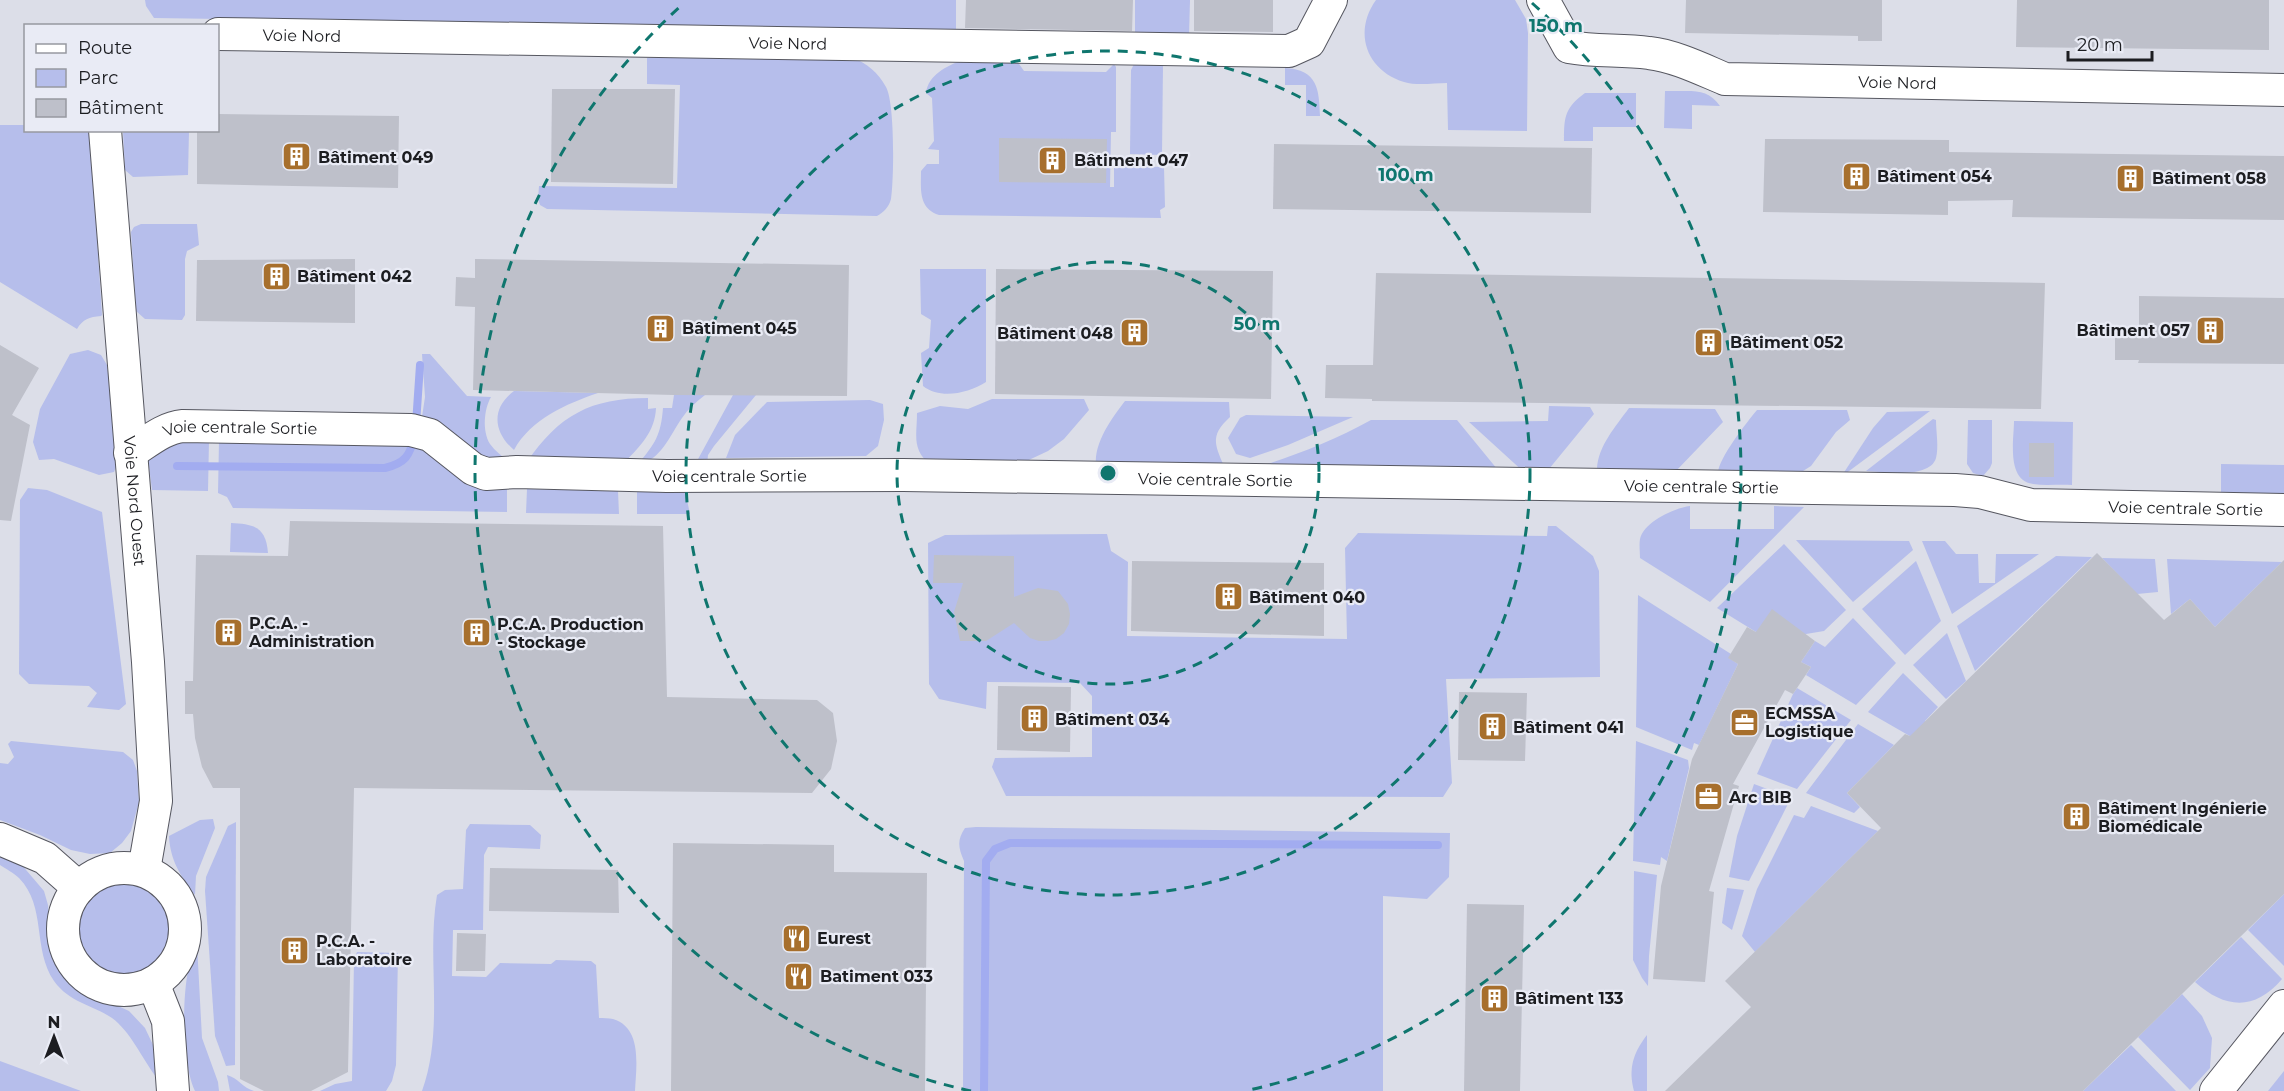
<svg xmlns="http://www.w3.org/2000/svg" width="2284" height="1091" font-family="Montserrat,sans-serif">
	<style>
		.green { fill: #b6beeb }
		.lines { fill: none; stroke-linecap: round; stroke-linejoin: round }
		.stream { stroke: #a2acf0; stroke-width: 8 }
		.building { fill: #bec0ca }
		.street-casing { stroke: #565760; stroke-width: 34 }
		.street { stroke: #fff; stroke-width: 32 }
		.ring { fill: none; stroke: #0f766e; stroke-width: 3; stroke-dasharray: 10 8 }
		.labels { text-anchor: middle; stroke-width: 4.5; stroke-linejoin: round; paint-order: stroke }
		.street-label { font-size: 16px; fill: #1c1d21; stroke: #e9ebf5 }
		.poi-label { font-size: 16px; font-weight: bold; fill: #1c1d21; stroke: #e9ebf5; text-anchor: start }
		.centre { fill: #0f766e; stroke: #e9ebf5; stroke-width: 3 }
		.ring-label { font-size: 18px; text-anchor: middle; font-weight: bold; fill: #0f766e; stroke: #e9ebf5; stroke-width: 4.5; stroke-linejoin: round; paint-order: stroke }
	</style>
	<rect width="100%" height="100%" fill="#dcdee8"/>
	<g class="green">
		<polygon points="145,0 956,0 956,30 154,18 146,6"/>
		<polygon points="1135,0 1190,0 1189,36 1135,35"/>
		<path d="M1376 0H1515L1526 19 1528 33 1527 131 1448 130 1447 83C1434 83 1417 86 1404 82 1366 70 1353 32 1376 0Z"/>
		<path d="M697 55 852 57C867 64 878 72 886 87 895 103 894 179 891 199 889 207 884 212 877 216L547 209 540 205 538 199 539 186 677 188 680 85 647 84V58Z"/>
		<path d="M962 60 1017 61 1024 71 1106 72 1114 64 1116 67V132H1111L1110 187H1114V166L1164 167 1165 207 1160 210 1161 218 939 215C918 208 921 189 921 171L927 164H939V150L928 149 934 141 932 98 926 93C928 75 947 66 962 60Z"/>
		<polygon points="1134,64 1163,64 1162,155 1130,154 1131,70"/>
		<path d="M1285 68C1318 70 1319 89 1320 116H1306V85H1285Z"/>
		<path d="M1665 91C1688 92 1707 86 1720 106L1692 105V129L1664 128Z"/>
		<path d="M1585 93H1636V127H1593V141H1564C1564 116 1565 108 1585 93Z"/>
		<path d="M0 125H25L26 130 90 131 102 315 101 316C89 317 83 319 77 329L0 282Z"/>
		<polygon points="123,131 189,131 188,175 133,177 125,170"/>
		<polygon points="141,224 197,224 199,245 187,251 185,259 185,315 182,320 145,319 136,311 131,232 134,227"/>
		<path d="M920 269H986V382C968 393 941 400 923 386L921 353 929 348 931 320 921 314Z"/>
		<polygon points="88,350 101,355 107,365 118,462 114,472 99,475 54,459 39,460 33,442 40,409 70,354"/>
		<path d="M422 354H430L467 396 491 397C484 409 482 431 490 444 495 451 502 456 508 461L486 459 422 417 425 397Z"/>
		<path d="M514 391 598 393C566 404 531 419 514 450 493 432 491 408 514 391Z"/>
		<path d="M674 395H705C696 402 688 409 682 418 670 435 661 461 638 464 655 444 661 435 663 408H672Z"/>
		<polygon points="733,395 756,395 714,446 708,455 707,464 697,461"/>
		<path d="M648 398V409L656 408C655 432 640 446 625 462H527C559 415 591 398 648 398Z"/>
		<path d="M992 399H1084L1089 410 1064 439 1048 451 1016 466H932C911 450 917 436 917 413L940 406 968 409Z"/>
		<polygon points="870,400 883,404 884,420 878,446 866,456 726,458 735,435 767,402"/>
		<path d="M1125 401 1229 402 1230 417C1208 437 1216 446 1226 471L1096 465C1094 442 1112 418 1125 401Z"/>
		<polygon points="1549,406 1590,407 1594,414 1549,469 1526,474 1469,422 1548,421"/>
		<path d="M1629 408 1715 409 1723 422 1675 472 1597 469C1598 446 1616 426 1629 408Z"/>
		<path d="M1757 410H1847L1850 420 1836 432 1811 466 1795 476 1718 473C1718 459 1747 422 1757 410Z"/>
		<polygon points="1930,411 1841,477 1873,428 1887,412"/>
		<polygon points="1246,415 1353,417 1288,445 1250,458 1236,454 1228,438 1240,418"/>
		<path d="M1933 419 1936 420C1936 432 1939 447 1936 458 1930 479 1884 472 1866 471Z"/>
		<path d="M1371 420H1457L1502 475 1245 471C1289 458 1331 442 1371 420Z"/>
		<polygon points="1968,420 1992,420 1992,463 1990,468 1983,476 1973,473 1967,464"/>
		<path d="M2014 421 2073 422 2072 485C2059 484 2046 486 2033 484 2006 480 2014 440 2014 421Z"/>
		<polygon points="209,440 208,491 152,490 148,459 177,441"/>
		<polygon points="219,441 415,444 484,487 507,488 507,512 233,508 227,497 218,493"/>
		<polygon points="2221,464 2284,465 2284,494 2221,493"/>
		<polygon points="28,488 47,490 102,512 126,704 119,710 87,707 97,693 89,686 29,684 19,674 20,500"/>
		<polygon points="527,489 618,491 619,514 526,513"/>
		<polygon points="637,490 685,491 690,514 637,514"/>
		<path d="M1690 506V529H1774V506L1804 507 1710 602 1640 558C1640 552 1639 545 1640 539 1644 522 1674 508 1690 506Z"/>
		<path d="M231 523C254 524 266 527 268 553L230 552Z"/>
		<polygon points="1548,526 1556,526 1593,556 1599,571 1600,677 1446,679 1452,783 1443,797 1006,796 992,767 995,758 1092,757 1092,696 1080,683 987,682 986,709 939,699 929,684 928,543 945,535 1107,534 1111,551 1128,562 1127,636 1347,639 1345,548 1358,533 1547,536"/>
		<polygon points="1796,540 1909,541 1913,550 1853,602"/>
		<polygon points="1922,541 1945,541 1956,554 1978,554 1979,583 1995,583 1996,554 2039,554 1952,614"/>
		<polygon points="1784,544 1846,610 1824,631 1806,634 1756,632 1717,608"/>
		<polygon points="2056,556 2092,557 1975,671 1957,626"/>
		<polygon points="2102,558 2155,559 2158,592 2137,594"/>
		<polygon points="2167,559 2282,562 2215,627 2190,599 2171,614"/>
		<polygon points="1916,561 1941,621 1905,655 1862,609"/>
		<polygon points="1638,595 1731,654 1729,658 1738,664 1699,745 1694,743 1692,750 1636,727"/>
		<polygon points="1853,618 1896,663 1856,705 1806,675 1811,667 1801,662 1815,641 1825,647"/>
		<polygon points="1947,633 1966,681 1946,699 1913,665"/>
		<polygon points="1903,673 1938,707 1925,721 1928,727 1915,739 1868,712"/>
		<polygon points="1797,688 1851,720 1797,789 1757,774 1793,694"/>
		<polygon points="1858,724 1894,745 1847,793 1860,807 1854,813 1806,793"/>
		<polygon points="11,741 123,752 133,760 137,771 139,802 131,831 122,843 110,853 90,854 71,850 40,835 0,820 0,763 8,764 14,757 8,744"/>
		<polygon points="1636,741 1688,760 1689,768 1667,861 1661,857 1660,865 1633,861"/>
		<polygon points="1754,784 1791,798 1749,881 1729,877 1737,836"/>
		<polygon points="1811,806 1878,831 1755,952 1742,936 1757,889 1794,815 1804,818"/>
		<path d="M213 819 215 828 196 876 195 895C181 877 170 860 169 836L200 820Z"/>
		<polygon points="236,822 235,1065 226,1066 215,1036 205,891 206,877 228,826"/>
		<path d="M470 824 530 825 541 835 540 849 488 847 484 855 483 930H453L452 976 486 977 500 963 551 964 556 960 591 961 596 965 599 1018C603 1018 609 1018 613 1019 643 1028 636 1068 635 1091H422C445 1027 426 960 437 895L445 890 463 889 466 830Z"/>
		<path d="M976 827 1450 833 1449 877 1427 899 1383 896V1091H963L964 861C958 847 957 840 965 828Z"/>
		<path d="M0 854 21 864 44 891 48 905 51 946 61 967 74 983 92 994 129 1011 145 1028 154 1047 156 1077C142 1058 130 1031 112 1018 91 1004 70 1003 54 981 32 949 47 907 19 878 14 873 6 869 0 865Z"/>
		<polygon points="1634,871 1657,875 1649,956 1648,986 1642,978 1633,960"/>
		<circle cx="124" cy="927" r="49"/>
		<polygon points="1727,888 1744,890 1732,930 1722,923"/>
		<polygon points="2284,894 2284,966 2248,930"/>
		<path d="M2241 937 2282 979C2255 1011 2225 1009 2195 982Z"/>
		<path d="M197 944 202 1038 218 1082 219 1091H195C182 1063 182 1002 188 971 190 962 194 953 197 944Z"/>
		<polygon points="357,952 398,953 396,1065 392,1081 386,1091 320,1091 335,1084 352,1081 354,959"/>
		<polygon points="2182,994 2202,1016 2212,1038 2210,1068 2190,1090 2138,1037"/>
		<path d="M1647 1035V1091H1634C1628 1069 1633 1053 1647 1035Z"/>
		<polygon points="2131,1045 2176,1091 2083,1091"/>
		<polygon points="0,1061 81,1091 0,1091"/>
		<polygon points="2284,1071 2284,1091 2268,1091"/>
		<path d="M227 1075C238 1078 243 1088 254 1091H230Z"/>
	</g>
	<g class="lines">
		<g class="stream">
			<polyline points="416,424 420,365"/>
			<path d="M177 466 385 468C405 463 410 456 414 437"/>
			<polyline points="984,1091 986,861 995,849 1010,843 1438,845"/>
		</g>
	</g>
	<g class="building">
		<polygon points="966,0 1133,0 1132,31 965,28"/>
		<polygon points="1194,0 1273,0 1273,32 1194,31"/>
		<polygon points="1686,0 1882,0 1882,41 1858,41 1858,36 1685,33"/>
		<polygon points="2017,0 2269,0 2269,50 2016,47"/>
		<polygon points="552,89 675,89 673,184 551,182"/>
		<polygon points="218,114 399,116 398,188 197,184 197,130 218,130"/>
		<polygon points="999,138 1107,139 1106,183 999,182"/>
		<polygon points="1765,139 1949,140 1949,152 2284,156 2284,220 2012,217 2013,200 1948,201 1948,215 1763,212"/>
		<polygon points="1274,144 1592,148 1591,213 1273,209"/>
		<polygon points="355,259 355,323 196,321 197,260"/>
		<polygon points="475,259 849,265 847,396 674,395 473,390 475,307 455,306 456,277 475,278"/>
		<polygon points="996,269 1273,271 1271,399 995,394"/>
		<polygon points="1376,273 2045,283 2041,409 1372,401 1372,399 1325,398 1326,365 1373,365"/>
		<polygon points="2139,296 2284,298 2284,364 2138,363 2139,360 2115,360 2115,331 2139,331"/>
		<polygon points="0,345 39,368 12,415 30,425 11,521 0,520"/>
		<rect x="2029" y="443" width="25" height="34"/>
		<polygon points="290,521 663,526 667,697 817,700 833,713 837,741 831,769 812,793 354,788 348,1072 311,1091 264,1091 240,1079 240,788 213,788 202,767 195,738 193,714 185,714 185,681 193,681 196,555 288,556"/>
		<polygon points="2097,553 2164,620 2190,599 2215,627 2284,560 2284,894 2083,1091 1665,1091 1751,1007 1725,981 1881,828 1847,793 1905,734 1910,736"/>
		<polygon points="934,555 1014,556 1014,597 1038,588 1058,591 1068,604 1070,614 1069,624 1064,633 1056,639 1048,641 1039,641 1030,638 1014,623 986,641 960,641 954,612 963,583 933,583"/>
		<polygon points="1132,561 1324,563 1324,636 1131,631"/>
		<polygon points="1772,609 1815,641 1801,662 1811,667 1793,694 1785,690 1733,784 1739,786 1709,891 1714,892 1705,982 1653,979 1661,886 1692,759 1738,664 1728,658 1747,627 1756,632"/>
		<polygon points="998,686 1071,687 1070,752 997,750"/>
		<polygon points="1459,692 1527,693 1525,761 1458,760"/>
		<polygon points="673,843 834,845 834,872 927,873 925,1091 671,1091"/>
		<polygon points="490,868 618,870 619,913 489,911"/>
		<polygon points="1467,904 1524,905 1520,1091 1464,1091"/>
		<polygon points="457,933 486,934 485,971 456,971"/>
	</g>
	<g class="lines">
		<defs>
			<g id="street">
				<path id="s1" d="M1543 0 1569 47C1595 52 1622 49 1649 53 1675 56 1701 69 1725 79L2284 90"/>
				<path id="s2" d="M218 34 1289 51 1309 42 1331 0"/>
				<path id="s3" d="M105 130 148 662 156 801 144 870"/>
				<path id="s4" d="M130 453C148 442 163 428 183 426L411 430 430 435 473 469 486 474 517 472 667 476 903 475 1955 490 1980 492 2031 505 2284 510"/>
				<polyline points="0,839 45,858 79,888"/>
				<circle cx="124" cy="929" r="61"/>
				<polyline points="153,983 168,1021 173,1091"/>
				<polyline points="2216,1091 2284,1006"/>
			</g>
		</defs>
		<use href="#street" class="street-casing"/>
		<use href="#street" class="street"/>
	</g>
	<g class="ring">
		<circle cx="1108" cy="473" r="211"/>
		<circle cx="1108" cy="473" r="422"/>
		<path d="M971 1091A633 633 0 0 1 684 3M1532 3A633 633 0 0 1 1245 1091"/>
	</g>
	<defs>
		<symbol id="building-square" viewBox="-11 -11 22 22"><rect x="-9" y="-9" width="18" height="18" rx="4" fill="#a76f2c" stroke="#e9ebf5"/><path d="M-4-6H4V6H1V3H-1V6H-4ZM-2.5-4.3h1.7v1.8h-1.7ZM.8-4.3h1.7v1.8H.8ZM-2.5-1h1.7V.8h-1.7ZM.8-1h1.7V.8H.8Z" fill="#fff"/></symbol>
		<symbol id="office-square" viewBox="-11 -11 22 22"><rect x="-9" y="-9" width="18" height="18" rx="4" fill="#a76f2c" stroke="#e9ebf5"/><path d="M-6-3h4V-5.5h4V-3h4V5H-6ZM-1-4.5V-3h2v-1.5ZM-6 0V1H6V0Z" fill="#fff"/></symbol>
		<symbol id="restaurant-square" viewBox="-11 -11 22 22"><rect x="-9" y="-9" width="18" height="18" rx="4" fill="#a76f2c" stroke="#e9ebf5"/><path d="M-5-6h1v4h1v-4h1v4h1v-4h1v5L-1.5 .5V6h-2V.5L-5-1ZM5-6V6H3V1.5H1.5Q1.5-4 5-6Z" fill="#fff"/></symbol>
	</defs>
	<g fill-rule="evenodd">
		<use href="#building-square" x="280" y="140" width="33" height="33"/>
		<use href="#building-square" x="1036" y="144" width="33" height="33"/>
		<use href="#building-square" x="1840" y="160" width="33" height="33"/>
		<use href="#building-square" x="2114" y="162" width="33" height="33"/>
		<use href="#building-square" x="260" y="260" width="33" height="33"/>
		<use href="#building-square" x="644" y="312" width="33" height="33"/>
		<use href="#building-square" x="2194" y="314" width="33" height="33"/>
		<use href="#building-square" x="1118" y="316" width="33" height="33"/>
		<use href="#building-square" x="1692" y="326" width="33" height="33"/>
		<use href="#building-square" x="1212" y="580" width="33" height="33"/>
		<use href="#building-square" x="212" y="616" width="33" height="33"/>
		<use href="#building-square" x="460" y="616" width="33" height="33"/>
		<use href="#building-square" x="1018" y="702" width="33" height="33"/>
		<use href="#office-square" x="1728" y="706" width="33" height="33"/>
		<use href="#building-square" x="1476" y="710" width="33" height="33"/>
		<use href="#office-square" x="1692" y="780" width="33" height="33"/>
		<use href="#building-square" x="2060" y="800" width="33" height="33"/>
		<use href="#restaurant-square" x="780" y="922" width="33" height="33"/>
		<use href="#building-square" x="278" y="934" width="33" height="33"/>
		<use href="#restaurant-square" x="782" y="960" width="33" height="33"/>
		<use href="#building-square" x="1478" y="982" width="33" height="33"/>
	</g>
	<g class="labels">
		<g class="street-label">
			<text dy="6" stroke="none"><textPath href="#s2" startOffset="84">Voie Nord</textPath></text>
			<text dy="6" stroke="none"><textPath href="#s2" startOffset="570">Voie Nord</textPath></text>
			<text dy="6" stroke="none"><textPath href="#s1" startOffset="387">Voie Nord</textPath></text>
			<text dy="6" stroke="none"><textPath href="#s4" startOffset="117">Voie centrale Sortie</textPath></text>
			<text dy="6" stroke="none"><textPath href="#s4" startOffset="620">Voie centrale Sortie</textPath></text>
			<text dy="6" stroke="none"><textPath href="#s4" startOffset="1106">Voie centrale Sortie</textPath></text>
			<text dy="6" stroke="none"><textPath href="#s4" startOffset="1592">Voie centrale Sortie</textPath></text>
			<text dy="6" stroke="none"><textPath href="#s3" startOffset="372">Voie Nord Ouest</textPath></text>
			<text dy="6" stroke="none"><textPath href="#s4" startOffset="2078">Voie centrale Sortie</textPath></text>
		</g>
		<g class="poi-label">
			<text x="318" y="163">Bâtiment 049</text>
			<text x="1074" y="166">Bâtiment 047</text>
			<text x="1877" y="182">Bâtiment 054</text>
			<text x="2152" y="184">Bâtiment 058</text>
			<text x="297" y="282">Bâtiment 042</text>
			<text x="682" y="334">Bâtiment 045</text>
			<text x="2190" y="336" text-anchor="end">Bâtiment 057</text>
			<text x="1113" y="339" text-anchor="end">Bâtiment 048</text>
			<text x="1730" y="348">Bâtiment 052</text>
			<text x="1249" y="603">Bâtiment 040</text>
			<text x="249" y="629">P.C.A. -<tspan x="249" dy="18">Administration</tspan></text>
			<text x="497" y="630">P.C.A. Production<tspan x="497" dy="18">- Stockage</tspan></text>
			<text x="1765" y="719">ECMSSA<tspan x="1765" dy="18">Logistique</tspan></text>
			<text x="1055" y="725">Bâtiment 034</text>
			<text x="1513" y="733">Bâtiment 041</text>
			<text x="1729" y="803">Arc BIB</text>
			<text x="2098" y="814">Bâtiment Ingénierie<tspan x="2098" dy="18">Biomédicale</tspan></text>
			<text x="817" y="944">Eurest</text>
			<text x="316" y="947">P.C.A. -<tspan x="316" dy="18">Laboratoire</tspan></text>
			<text x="820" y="982">Batiment 033</text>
			<text x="1515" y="1004">Bâtiment 133</text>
		</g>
	</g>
	<circle cx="1108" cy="473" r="9" class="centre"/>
	<g class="ring-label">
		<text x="1556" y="32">150 m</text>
		<text x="1406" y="181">100 m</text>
		<text x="1257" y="330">50 m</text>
	</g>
	<rect x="24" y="24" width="195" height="108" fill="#e9ebf5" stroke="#9799a0" stroke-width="1.5"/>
	<rect x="36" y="44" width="30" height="9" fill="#ffffff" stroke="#9799a0" stroke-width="1.5"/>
	<text x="78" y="54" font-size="18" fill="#1c1d21">Route</text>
	<rect x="36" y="69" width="30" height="18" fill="#b6beeb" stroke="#9799a0" stroke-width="1.5"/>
	<text x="78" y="84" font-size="18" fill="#1c1d21">Parc</text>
	<rect x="36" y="99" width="30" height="18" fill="#bec0ca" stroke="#9799a0" stroke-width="1.5"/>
	<text x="78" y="114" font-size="18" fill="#1c1d21">Bâtiment</text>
	<g transform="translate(54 1037)" stroke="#e9ebf5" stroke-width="4.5" paint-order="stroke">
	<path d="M0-4.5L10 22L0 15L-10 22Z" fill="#1c1d21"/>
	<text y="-9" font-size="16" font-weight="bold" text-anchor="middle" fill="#1c1d21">N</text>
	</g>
	<path d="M2068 51v9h84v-9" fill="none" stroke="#1c1d21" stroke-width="3"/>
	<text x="2077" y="51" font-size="18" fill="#1c1d21" stroke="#e9ebf5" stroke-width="4.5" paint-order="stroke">20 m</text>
</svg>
